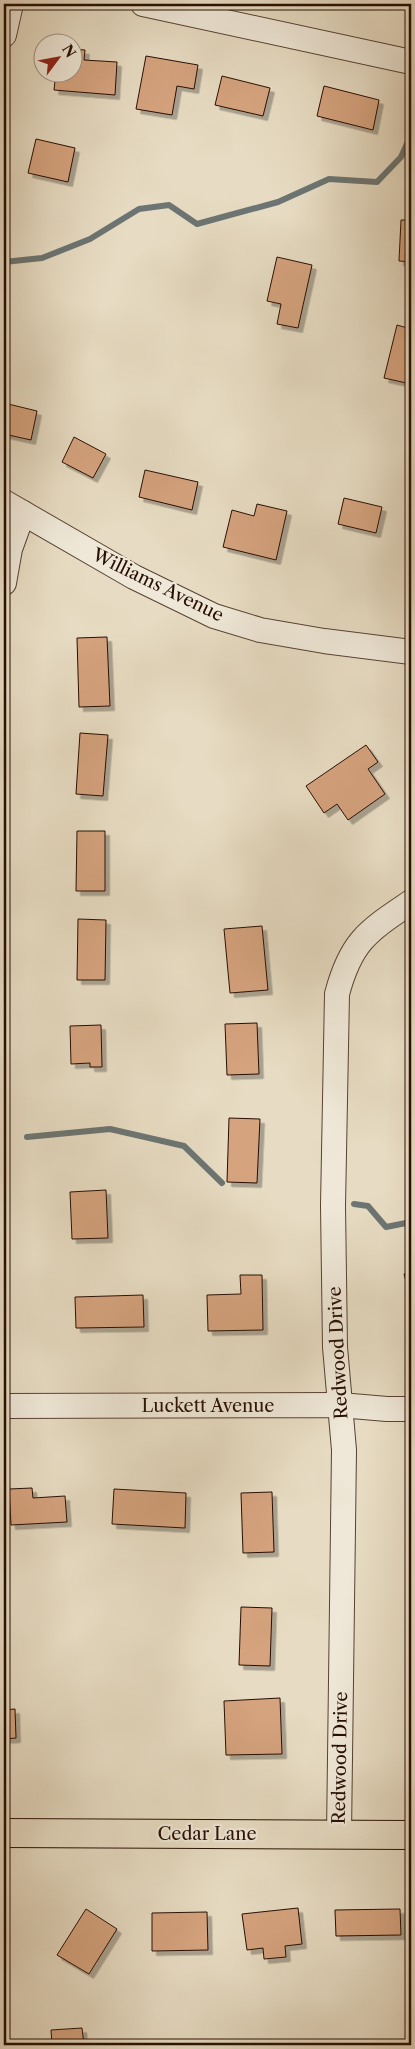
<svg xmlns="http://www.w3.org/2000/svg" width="415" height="2049" font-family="'Libre Caslon Text',serif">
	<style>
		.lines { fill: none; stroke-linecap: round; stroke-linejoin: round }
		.stream { stroke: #6c7573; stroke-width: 6 }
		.building { fill: #d5a37e; stroke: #270e03; filter: url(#shadow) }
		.minor-casing { stroke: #574233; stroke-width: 26 }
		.major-casing { stroke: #270e03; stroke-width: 30 }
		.minor { stroke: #efe8d8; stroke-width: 24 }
		.major { stroke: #e7dcc3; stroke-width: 28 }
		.labels { text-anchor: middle; stroke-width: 4.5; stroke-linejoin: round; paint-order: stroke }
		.street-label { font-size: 18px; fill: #270e03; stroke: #efe8d8 }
	</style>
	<defs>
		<filter id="shadow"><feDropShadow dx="4.5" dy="4.5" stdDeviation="0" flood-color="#0004"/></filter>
	</defs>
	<rect width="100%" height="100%" fill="#e7dcc3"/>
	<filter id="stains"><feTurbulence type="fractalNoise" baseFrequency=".004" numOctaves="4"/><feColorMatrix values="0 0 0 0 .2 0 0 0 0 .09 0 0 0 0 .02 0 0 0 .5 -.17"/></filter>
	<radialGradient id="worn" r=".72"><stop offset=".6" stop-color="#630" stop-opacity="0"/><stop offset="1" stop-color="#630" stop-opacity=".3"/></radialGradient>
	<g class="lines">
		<g class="stream">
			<polyline points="4,262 42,258 90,239 139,209 169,205 197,224 278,202 329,179 377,182 401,157 411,135"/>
			<polyline points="27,1137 110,1129 184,1146 222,1183"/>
			<polyline points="354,1204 368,1206 386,1227 411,1222"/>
		</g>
	</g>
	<g class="building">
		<polygon points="72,49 85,50 84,60 117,62 115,95 54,90 56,72 72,72"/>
		<polygon points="146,56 198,65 194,89 177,86 172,115 136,109"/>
		<polygon points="222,76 270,88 263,116 215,105"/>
		<polygon points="324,86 379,100 373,130 317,116"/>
		<polygon points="36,139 75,148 68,182 28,173"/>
		<polygon points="401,220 411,220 411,262 399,261"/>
		<polygon points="277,257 312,265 298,328 277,324 281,304 267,301"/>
		<polygon points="397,325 411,329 411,384 384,378"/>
		<polygon points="4,403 37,411 31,440 4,434"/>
		<polygon points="74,437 106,454 93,478 62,462"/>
		<polygon points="145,470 198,482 192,510 139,497"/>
		<polygon points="344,498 382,507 376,533 338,524"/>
		<polygon points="257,504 287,511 276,560 223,547 232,510 254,516"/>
		<polygon points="107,637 110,706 79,707 77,638"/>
		<polygon points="80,733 108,735 103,796 76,794"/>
		<polygon points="366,745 378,762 368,769 385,794 348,820 337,804 324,813 306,786"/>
		<polygon points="77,831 105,831 105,891 76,891"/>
		<polygon points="78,919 106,920 105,980 77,980"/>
		<polygon points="262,926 268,990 230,993 224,929"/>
		<polygon points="257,1023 259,1074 227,1075 225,1024"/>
		<polygon points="101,1025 102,1067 90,1067 90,1063 71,1064 70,1026"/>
		<polygon points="410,1067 411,1067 411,1112"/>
		<polygon points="229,1118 260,1119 257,1183 227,1182"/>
		<polygon points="106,1190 108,1238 72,1239 70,1192"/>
		<polygon points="411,1272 411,1300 404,1274"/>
		<polygon points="240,1275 262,1275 263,1330 208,1331 207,1295 241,1294"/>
		<polygon points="143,1295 144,1327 76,1328 75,1297"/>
		<polygon points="32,1488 33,1498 65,1496 67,1522 11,1525 9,1489"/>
		<polygon points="114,1489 186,1493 185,1528 112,1524"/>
		<polygon points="272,1492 274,1552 243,1553 241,1493"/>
		<polygon points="241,1607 272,1608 270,1666 239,1665"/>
		<polygon points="280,1698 282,1754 226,1755 224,1701"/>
		<polygon points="15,1709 16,1738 4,1739 4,1710"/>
		<polygon points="298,1908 302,1944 285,1946 286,1957 264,1959 263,1948 247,1950 242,1914"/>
		<polygon points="86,1909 117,1929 89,1974 57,1955"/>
		<polygon points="400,1909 401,1935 336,1936 335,1910"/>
		<polygon points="207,1912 208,1950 152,1951 152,1913"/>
		<polygon points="82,2028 84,2045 52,2045 51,2030"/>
	</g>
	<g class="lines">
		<defs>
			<g id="minor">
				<polyline points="143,4 411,62"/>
				<polyline points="4,35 11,4"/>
				<polyline points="4,502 134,577 214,616 260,630 324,641 411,652"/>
				<polyline points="4,583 10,549 23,513"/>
				<polyline points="4,1406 340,1405 387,1409 411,1409"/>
				<path d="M339 1835 344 1450 335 1347 333 1206 337 994C351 941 368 931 411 902"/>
			</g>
			<polyline id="major" points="4,1833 411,1835"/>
		</defs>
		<use href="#minor" class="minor-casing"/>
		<use href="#major" class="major-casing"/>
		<use href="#minor" class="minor"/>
		<use href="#major" class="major"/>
	</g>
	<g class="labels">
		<g class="street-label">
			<text transform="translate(158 585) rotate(26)" y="6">Williams Avenue</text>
			<text transform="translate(338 1353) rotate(-93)" y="6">Redwood Drive</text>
			<text x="208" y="1412">Luckett Avenue</text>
			<text transform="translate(340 1758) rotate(-89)" y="6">Redwood Drive</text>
			<text x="207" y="1840">Cedar Lane</text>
		</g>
	</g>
	<rect width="415" height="2049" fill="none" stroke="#e7dcc3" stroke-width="20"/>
	<rect x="5" y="5" width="405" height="2039" fill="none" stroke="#270e03" stroke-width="2.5"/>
	<rect x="10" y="10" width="395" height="2029" fill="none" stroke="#270e03"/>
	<g transform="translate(58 58) rotate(58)"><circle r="24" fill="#efe8d8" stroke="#9f9183"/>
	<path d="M0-4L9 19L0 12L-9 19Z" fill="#8f2418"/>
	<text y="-8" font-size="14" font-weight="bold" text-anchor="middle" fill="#270e03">N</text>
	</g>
	<rect width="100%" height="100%" filter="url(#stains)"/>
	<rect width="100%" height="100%" fill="url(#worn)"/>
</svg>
